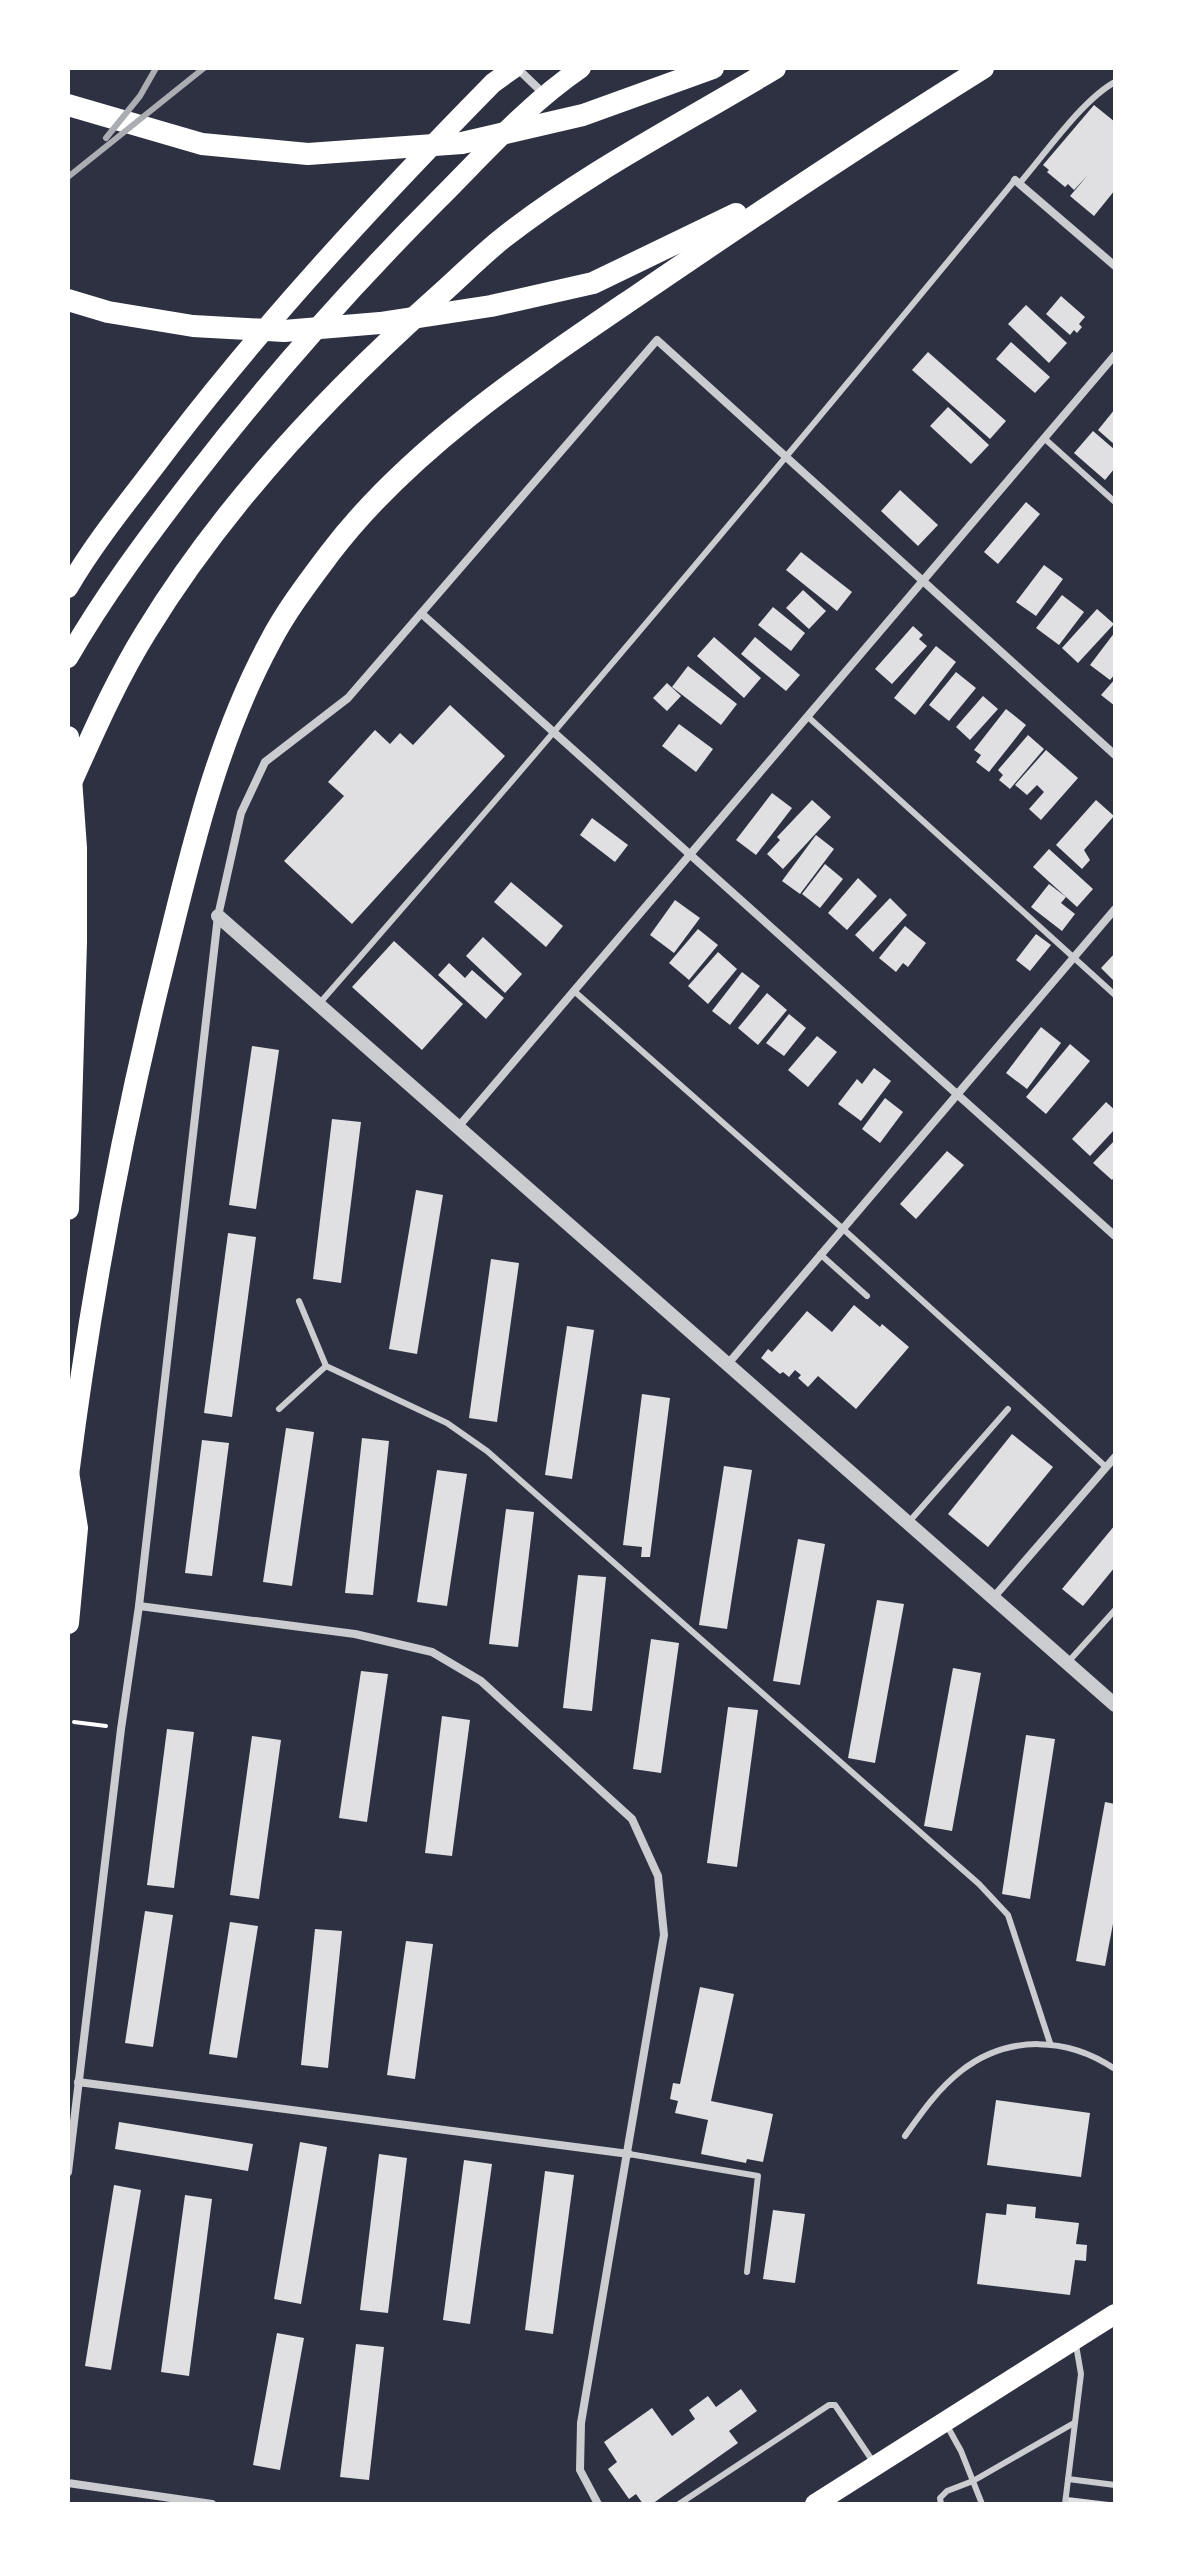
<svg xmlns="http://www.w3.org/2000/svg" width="1183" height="2572" font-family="'Alegreya Sans',sans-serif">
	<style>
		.building { fill: #e0e0e3 }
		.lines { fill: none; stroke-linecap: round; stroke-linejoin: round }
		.path { stroke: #fff; stroke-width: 4 }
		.service { stroke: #caccd0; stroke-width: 6 }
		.minor { stroke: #caccd0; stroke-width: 8 }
		.tertiary { stroke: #caccd0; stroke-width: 14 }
		.primary { stroke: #fff; stroke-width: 20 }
		.motorway { stroke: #fff; stroke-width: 22 }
		.rail { stroke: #abadb3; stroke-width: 6 }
	</style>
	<rect width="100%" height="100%" fill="#2d3142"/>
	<g class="building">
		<polygon points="1094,105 1115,122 1115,190 1094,216 1070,196 1088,175 1074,190 1068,184 1065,187 1047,172 1049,170 1043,165"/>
		<polygon points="1061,296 1085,317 1079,324 1082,327 1077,333 1074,330 1070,335 1046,314"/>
		<polygon points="1026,305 1067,343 1049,363 1008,324"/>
		<polygon points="1011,342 1050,377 1035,393 996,359"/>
		<polygon points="928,352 1006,421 990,439 912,370"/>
		<polygon points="948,407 989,445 971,464 930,426"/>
		<polygon points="1115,409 1115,445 1098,430"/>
		<polygon points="1093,431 1115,450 1115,468 1105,480 1074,453"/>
		<polygon points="900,490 938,525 918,546 881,511"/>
		<polygon points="1026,502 1040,514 998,564 984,552"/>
		<polygon points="801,552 852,592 837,611 786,570"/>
		<polygon points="1044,565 1063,579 1036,616 1016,602"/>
		<polygon points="803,590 826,611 809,629 786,608"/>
		<polygon points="1062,595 1084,612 1059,645 1036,628"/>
		<polygon points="773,607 805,633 791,651 758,625"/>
		<polygon points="1097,609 1114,624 1078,663 1062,648"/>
		<polygon points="913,626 923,635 919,639 927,646 892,684 875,669"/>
		<polygon points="1115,632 1115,674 1110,680 1090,665"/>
		<polygon points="714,637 761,678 744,698 697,656"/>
		<polygon points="755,637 800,675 786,691 741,654"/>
		<polygon points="936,646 956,662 915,715 894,698"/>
		<polygon points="688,666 737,704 721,725 672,687"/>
		<polygon points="956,672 976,688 949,721 929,705"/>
		<polygon points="1115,679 1115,706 1101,695"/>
		<polygon points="667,683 681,696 667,711 653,698"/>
		<polygon points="983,696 998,709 970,740 956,727"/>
		<polygon points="450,705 505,756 352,924 284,861 344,796 328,782 375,730 390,744 400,733 413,745"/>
		<polygon points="1006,709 1026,725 989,772 976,762 981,755 974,750"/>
		<polygon points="679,724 713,749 696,772 662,746"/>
		<polygon points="1028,735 1044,749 1010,789 999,780 1003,775 998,770"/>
		<polygon points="1046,750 1078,778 1041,820 1029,809 1044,792 1037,785 1027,795 1015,785"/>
		<polygon points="772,793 792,808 756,855 736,840"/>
		<polygon points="812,800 831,817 783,869 767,854 780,840 777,837"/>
		<polygon points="1096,800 1114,816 1084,850 1090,860 1082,869 1056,845"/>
		<polygon points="592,818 628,845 615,862 580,835"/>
		<polygon points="816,835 834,849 800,894 782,881"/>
		<polygon points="1049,849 1093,889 1077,907 1033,867"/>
		<polygon points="825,864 843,879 820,908 802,894"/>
		<polygon points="858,878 877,896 847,930 828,913"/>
		<polygon points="511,882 563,926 546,947 494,902"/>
		<polygon points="1049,884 1066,897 1061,903 1075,914 1062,931 1031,907"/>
		<polygon points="890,898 907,915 873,952 855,935"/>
		<polygon points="675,900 700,918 674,953 650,935"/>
		<polygon points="905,926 926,943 908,967 903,963 896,972 879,958"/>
		<polygon points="698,929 718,945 689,980 669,963"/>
		<polygon points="1036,934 1051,945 1030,971 1016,960"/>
		<polygon points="483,937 522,974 505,993 466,956"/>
		<polygon points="394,941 463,1004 422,1050 352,987"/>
		<polygon points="718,952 737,969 708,1004 688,986"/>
		<polygon points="1115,953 1115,982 1101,968"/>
		<polygon points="449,963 465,978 472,970 504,998 486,1019 438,975"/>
		<polygon points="742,972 760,986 730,1025 712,1011"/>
		<polygon points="767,993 787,1010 758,1045 738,1028"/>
		<polygon points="789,1014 806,1028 784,1056 766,1043"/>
		<polygon points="1041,1027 1061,1043 1027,1089 1006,1073"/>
		<polygon points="817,1036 837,1052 808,1087 788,1070"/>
		<polygon points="1070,1044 1090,1061 1046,1114 1026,1097"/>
		<polygon points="252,1046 279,1050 256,1209 229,1205"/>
		<polygon points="874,1068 891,1081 861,1121 838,1104 857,1079 862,1084"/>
		<polygon points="885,1098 903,1112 880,1143 862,1129"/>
		<polygon points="1106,1102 1115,1110 1115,1129 1090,1156 1072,1139"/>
		<polygon points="332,1119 361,1122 341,1283 313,1279"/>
		<polygon points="1115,1140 1115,1176 1112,1180 1093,1163"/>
		<polygon points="947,1151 964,1165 916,1219 900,1204"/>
		<polygon points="416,1190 443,1195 417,1354 389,1349"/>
		<polygon points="228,1233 256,1237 232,1417 204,1413"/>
		<polygon points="491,1259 519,1263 497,1422 469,1418"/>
		<polygon points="854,1305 880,1327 882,1324 909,1347 856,1409 818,1376 808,1387 798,1378 801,1375 795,1370 789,1377 783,1372 780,1374 761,1358 768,1349 772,1352 807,1311 832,1332"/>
		<polygon points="567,1326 594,1330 572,1479 545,1475"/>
		<polygon points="642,1394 670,1398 650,1557 641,1557 642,1547 623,1545"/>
		<polygon points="286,1428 314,1432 292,1586 263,1582"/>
		<polygon points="1012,1434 1053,1467 988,1547 948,1514"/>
		<polygon points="362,1438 389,1441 373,1595 345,1593"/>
		<polygon points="202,1440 229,1443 212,1576 185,1573"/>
		<polygon points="724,1466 752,1470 727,1629 699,1625"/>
		<polygon points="437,1470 467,1474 447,1606 417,1602"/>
		<polygon points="506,1509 534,1512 518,1647 489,1644"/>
		<polygon points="1115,1525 1115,1567 1083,1606 1062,1589"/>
		<polygon points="798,1539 825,1544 800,1685 773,1681"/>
		<polygon points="578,1575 606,1577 592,1711 563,1708"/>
		<polygon points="877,1600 904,1604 875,1763 848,1758"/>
		<polygon points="651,1639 679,1643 661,1773 633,1769"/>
		<polygon points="953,1668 981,1673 952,1831 924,1826"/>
		<polygon points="361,1671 388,1674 367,1822 339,1818"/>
		<polygon points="728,1707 758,1710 737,1867 707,1863"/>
		<polygon points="442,1716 470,1720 452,1856 425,1853"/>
		<polygon points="167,1729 194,1732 174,1888 147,1885"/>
		<polygon points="1026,1735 1055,1739 1030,1899 1002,1894"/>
		<polygon points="252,1736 281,1740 259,1899 230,1895"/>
		<polygon points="1105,1802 1115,1804 1115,1913 1105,1966 1076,1961"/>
		<polygon points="145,1911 173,1915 153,2047 125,2043"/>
		<polygon points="230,1922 258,1926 237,2058 209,2054"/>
		<polygon points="315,1929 342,1931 328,2068 301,2065"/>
		<polygon points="406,1941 433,1944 415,2079 387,2075"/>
		<polygon points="700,1987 734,1994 711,2101 773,2114 763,2162 747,2159 746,2163 701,2154 708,2120 675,2113 678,2101 670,2099 673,2083 680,2084"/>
		<polygon points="996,2100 1090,2113 1081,2177 987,2165"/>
		<polygon points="119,2122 253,2144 248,2171 115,2149"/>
		<polygon points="300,2142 327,2147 301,2304 274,2299"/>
		<polygon points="379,2154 407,2158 388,2313 360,2310"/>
		<polygon points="464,2160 492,2164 470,2324 443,2320"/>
		<polygon points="545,2171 574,2175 553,2334 525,2330"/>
		<polygon points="114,2185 141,2190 111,2370 85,2366"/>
		<polygon points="185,2195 212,2199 189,2376 161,2372"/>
		<polygon points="1007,2204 1036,2207 1035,2218 1079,2223 1076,2244 1087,2245 1086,2261 1075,2260 1070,2295 977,2284 986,2213 1006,2215"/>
		<polygon points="773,2210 805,2214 795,2283 763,2279"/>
		<polygon points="277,2333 304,2338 280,2470 253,2465"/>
		<polygon points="356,2344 384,2347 369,2480 340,2477"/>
		<polygon points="741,2389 757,2411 729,2431 738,2443 652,2504 643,2504 636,2494 629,2499 608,2469 617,2462 604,2442 652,2408 672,2436 695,2419 689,2410 708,2396 716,2407"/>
		<polygon points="1067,2497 1109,2502 1109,2504 1066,2504"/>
	</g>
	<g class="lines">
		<polyline class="path" points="74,1722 106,1726"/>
		<g class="service">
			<path d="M1019 184C1045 154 1082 100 1115 82"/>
			<polyline points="1045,439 1115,502"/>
			<polyline points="807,716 1115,995"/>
			<polyline points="574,991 842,1228 1106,1467"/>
			<path d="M319 1004C556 733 787 458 1015 180"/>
			<polyline points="820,1254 867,1296"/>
			<polyline points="299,1301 326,1366 447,1423 487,1451 979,1884 1008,1915 1050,2043"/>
			<polyline points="279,1409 326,1366"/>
			<polyline points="908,1523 1008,1409"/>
			<polyline points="1069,1661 1115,1610"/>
			<path d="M905 2136C922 2112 938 2089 961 2071 1008 2034 1068 2037 1115 2069"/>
			<polyline points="629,2154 758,2176 747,2272"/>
			<polyline points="946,2424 961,2451 982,2504"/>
			<polyline points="1068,2479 1115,2485"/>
			<polyline points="679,2504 829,2405 835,2405 874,2463"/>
			<polyline points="941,2504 940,2498 947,2491 973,2481 1074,2423"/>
			<polyline points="1065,2504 1081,2374 1076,2345"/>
		</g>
		<g class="minor">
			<polyline points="517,68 544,94"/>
			<polyline points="1015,180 1115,266"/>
			<polyline points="422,614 1115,1236"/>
			<polyline points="459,1126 1115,355"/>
			<polyline points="727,1365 1115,909"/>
			<polyline points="993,1598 1115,1457"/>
			<polyline points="139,1606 355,1634 432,1652 481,1681 632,1819 658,1876 664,1935 581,2423 580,2470 598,2504"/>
			<polyline points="78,2082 629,2154"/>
			<polyline points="68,2172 121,1729 139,1606 218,916 241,813 265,762 348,698 657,340 1115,755"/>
			<polyline points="68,2483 212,2504"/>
		</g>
		<polyline class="tertiary" points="218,916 1115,1705"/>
		<g class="primary">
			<path d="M68 588C97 538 136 492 171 445 270 316 379 199 493 83L514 68"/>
			<path d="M68 658C103 597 146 539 189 483 266 383 349 289 438 200 484 154 527 105 581 68"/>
			<polyline points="815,2504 1115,2314"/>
		</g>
		<g class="motorway">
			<polyline points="68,105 202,144 308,154 462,143 583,115 713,68"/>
			<polyline points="68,300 108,312 193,326 284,331 380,323 491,306 593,283 736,214"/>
			<polyline points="68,737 76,848 76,942 68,1209"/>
			<path d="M68 789C92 736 115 682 146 632 223 506 326 396 435 299 458 279 479 257 503 238 587 172 684 123 775 68"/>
			<path d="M68 1475C89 1309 119 1145 159 982 188 866 213 747 270 642 286 611 309 581 330 553 409 449 531 368 638 295 752 217 866 141 983 68"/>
			<polyline points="68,1623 77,1528 68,1472"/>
		</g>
		<g class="rail">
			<polyline points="106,138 140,96 156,68"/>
			<polyline points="68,177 204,68"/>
		</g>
	</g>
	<rect width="1183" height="2572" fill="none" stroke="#ffffff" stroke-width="140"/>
</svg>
